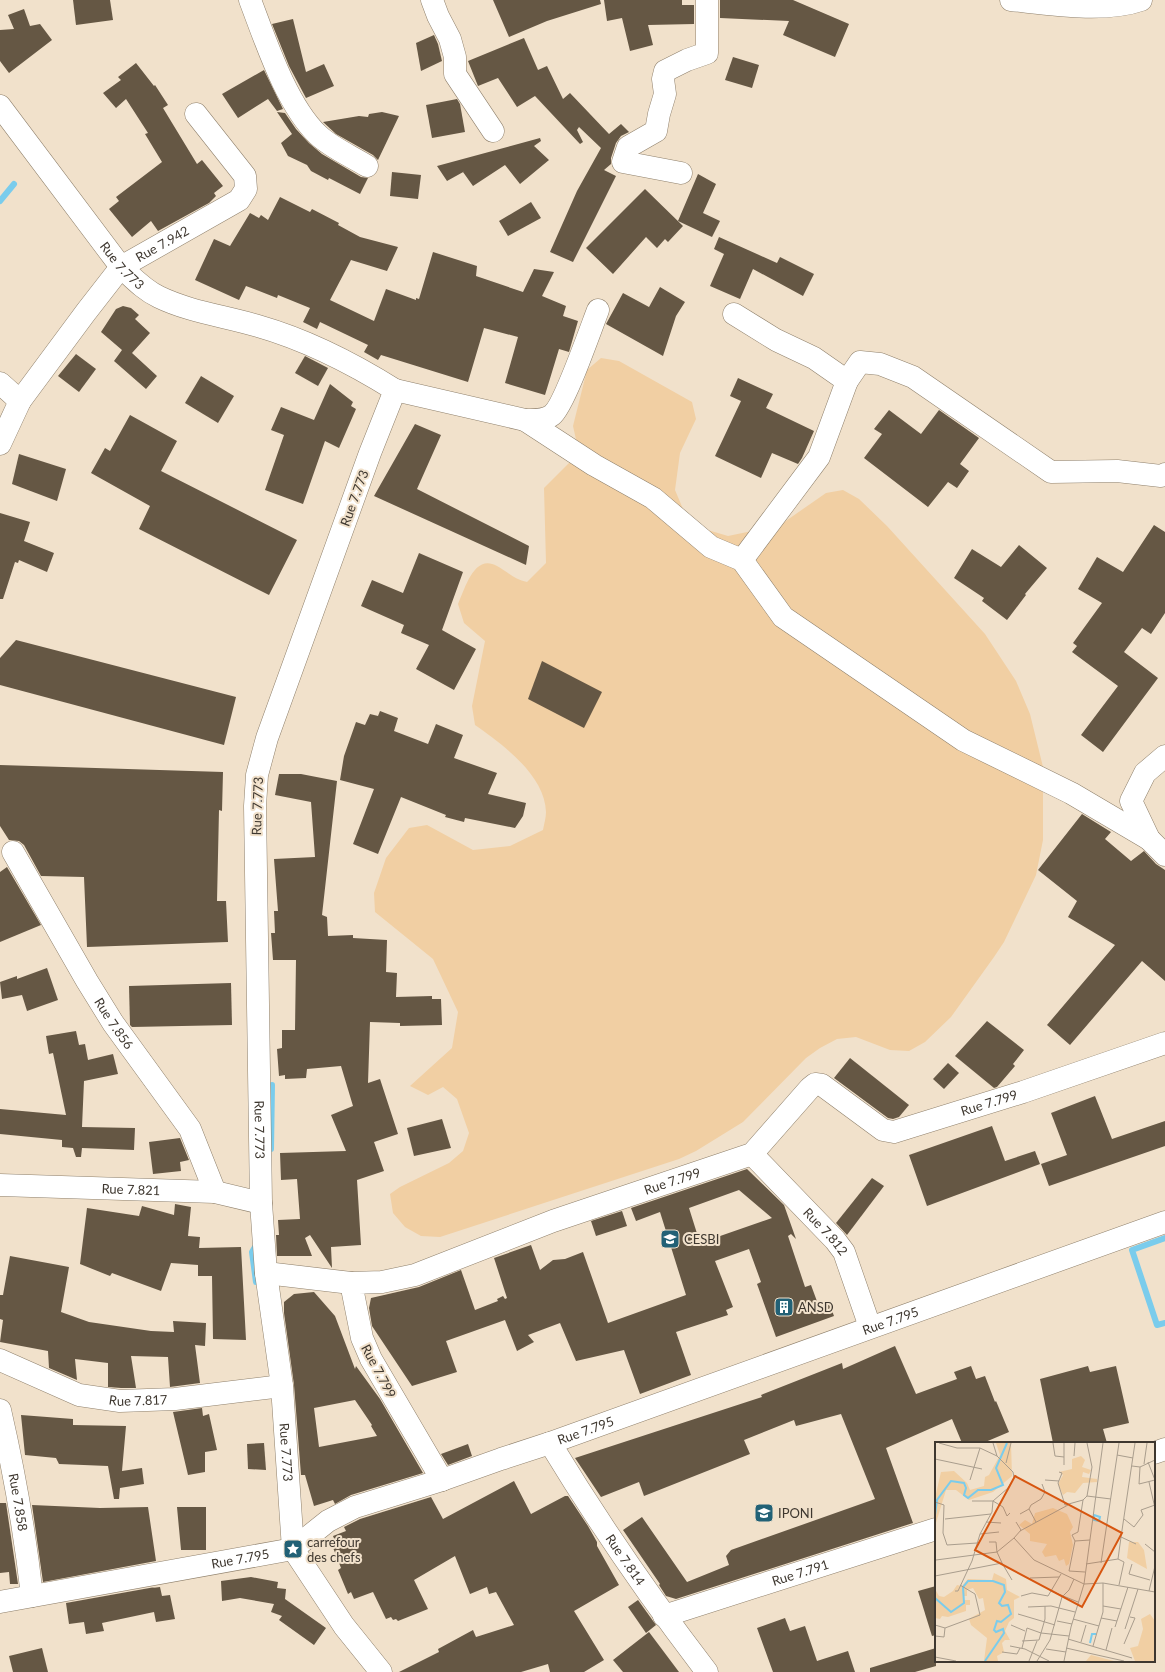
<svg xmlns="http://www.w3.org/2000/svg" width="1165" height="1672" font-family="Lato,sans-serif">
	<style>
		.green { fill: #f1cfa3 }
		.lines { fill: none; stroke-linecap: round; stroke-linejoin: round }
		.stream { stroke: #7accec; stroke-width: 6 }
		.building { fill: #655744; fill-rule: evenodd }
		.street-casing { stroke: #8f806c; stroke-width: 23 }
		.street { stroke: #fff; stroke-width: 22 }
		.labels { text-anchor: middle; stroke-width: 4; stroke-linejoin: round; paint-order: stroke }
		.street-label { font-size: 13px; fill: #3e372f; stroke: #f1e1cb }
		.poi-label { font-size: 13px; fill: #3e372f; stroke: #f1e1cb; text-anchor: start }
		.inset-river { fill: none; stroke: #7accec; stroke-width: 2 }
		.inset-road { fill: none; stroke: #a99d8d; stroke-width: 1 }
		.view { fill: #d75610; fill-opacity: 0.15; stroke: #d75610; stroke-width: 2 }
		.inset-edge { fill: none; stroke: #3e372f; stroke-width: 2 }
	</style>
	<rect width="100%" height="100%" fill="#f1e1cb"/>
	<path class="green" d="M601 358 619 361 692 402 696 419 680 453 675 490 686 516 701 528 728 536 780 525 826 493 843 490 859 499 887 526 985 634 1016 681 1030 714 1043 767V840L1036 875 1004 942 994 957 951 1017 925 1042 909 1051 890 1050 856 1037 837 1039 820 1048 806 1058 743 1122 696 1151 679 1159 440 1237 421 1236 405 1227 393 1213 390 1194 400 1187 449 1163 463 1151 469 1133 457 1099 443 1087 428 1095 410 1086 452 1048 458 1012 433 959 375 912 374 893 386 858 409 828 427 825 473 850 510 846 543 830C544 824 546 818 546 812 545 775 502 744 475 725L472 706 485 641 464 623 458 604C465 589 474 553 497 566 508 572 515 580 527 582L546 563 544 488 579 453 573 426 587 370Z"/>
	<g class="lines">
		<g class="stream">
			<polyline points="0,201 14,184"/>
			<polyline points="271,1149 272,1085"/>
			<polyline points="1165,1238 1132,1250 1157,1325 1165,1323"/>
			<polyline points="255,1247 252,1252 256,1282"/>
		</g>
	</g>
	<g class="building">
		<polygon points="73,0 110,0 113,20 76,25"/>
		<polygon points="493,0 600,0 601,4 547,21 509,37"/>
		<polygon points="604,0 682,0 682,5 694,5 694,24 648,25 653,45 630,51 622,18 607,21"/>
		<polygon points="720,0 793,0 849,24 835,57 783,35 789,21 720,18"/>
		<polygon points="24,9 30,26 40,24 52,40 9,73 0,61 0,30 14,29 8,15"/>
		<polygon points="293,19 306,72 324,64 334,86 306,98 289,66 272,24"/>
		<polygon points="434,35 438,44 442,61 421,71 416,43"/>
		<polygon points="524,38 538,70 547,66 563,99 570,93 609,134 621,124 629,132 621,136 616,143 611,158 611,164 604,170 616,176 573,262 550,252 577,191 601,148 579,127 577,130 583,142 580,144 535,96 517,107 498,78 478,86 468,61"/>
		<polygon points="733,57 759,65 752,88 725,80"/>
		<polygon points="136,63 154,86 155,85 168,105 163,108 197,164 202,160 223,186 214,193 216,196 209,203 158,231 151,221 132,237 109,209 119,201 116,197 162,162 145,134 148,133 126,99 116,108 103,93 121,80 118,77"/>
		<polygon points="264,70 283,109 277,111 268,99 238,118 222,94"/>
		<polygon points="457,99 460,104 465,132 432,138 426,105"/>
		<polygon points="277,112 285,113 296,129 309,143 322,154 361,177 368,178 360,194 329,178 328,180 311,171 307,165 288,156 281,143 292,134"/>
		<polygon points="382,112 399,116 378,160 373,155 336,134 323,122 359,116 368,117 369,114"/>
		<polygon points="540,138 541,141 534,146 549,160 520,184 505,165 473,186 463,172 465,171 447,181 437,166"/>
		<polygon points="392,172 421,175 418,199 390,196"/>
		<polygon points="698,174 716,184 703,213 720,221 712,237 678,221"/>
		<polygon points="645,189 683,226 668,242 665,239 657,248 646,237 613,274 586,248"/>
		<polygon points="280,197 310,212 312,209 339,223 338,225 360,237 398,247 387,271 351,260 330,300 374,321 386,289 416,300 416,298 419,299 433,252 477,266 476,276 523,292 534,269 554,272 542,296 566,306 563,316 578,321 569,352 559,349 545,395 505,383 518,337 484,328 468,382 381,355 378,360 364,352 368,345 320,322 317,329 303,322 310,308 278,295 277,298 246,286 239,300 195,280 214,239 230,246 250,213 259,218 261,215 268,220"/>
		<polygon points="531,202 541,218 508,236 499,221"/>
		<polygon points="719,237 777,263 780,257 814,274 803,296 753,269 740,299 710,286 724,254 714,249"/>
		<polygon points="660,287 685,302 676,316 663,356 606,324 623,293 649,307"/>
		<polygon points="123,306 131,308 139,315 135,319 150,333 132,353 157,376 146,389 114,361 122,350 101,332 116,309"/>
		<polygon points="76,354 96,369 79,392 58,376"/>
		<polygon points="305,356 328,368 318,386 295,373"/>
		<polygon points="201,376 234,396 218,423 185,403"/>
		<polygon points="738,378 773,394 766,408 814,431 802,458 798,464 772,453 761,478 715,456 741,401 730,396"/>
		<polygon points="330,384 353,402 351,406 356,409 339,448 325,441 303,504 265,490 284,435 271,430 281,407 314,420"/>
		<polygon points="889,410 921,434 939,410 979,438 960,464 969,471 957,488 948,482 928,507 864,458 882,434 874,429"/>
		<polygon points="130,415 177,441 161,471 297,540 269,595 139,529 150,506 91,473 105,448 110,451"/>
		<polygon points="415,424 441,435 417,489 529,546 526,565 374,496"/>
		<polygon points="19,454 66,469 57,501 12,484"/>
		<polygon points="0,513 30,522 24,541 54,553 47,572 19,560 18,563 15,562 3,599 0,599"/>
		<polygon points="1154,525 1165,532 1165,613 1151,634 1142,628 1124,652 1158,678 1103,752 1081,735 1118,686 1072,652 1077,646 1073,643 1102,603 1078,589 1097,557 1123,572"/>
		<polygon points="1019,545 1047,568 1025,594 1026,595 1007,620 982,601 984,598 954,578 972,549 1001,567"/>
		<polygon points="419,553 463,572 442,630 476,649 454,690 416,669 429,645 401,633 404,625 361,606 372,580 403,593"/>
		<polygon points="16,640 236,697 224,745 0,685 0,658"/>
		<polygon points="542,661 602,692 584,728 528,699"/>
		<polygon points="380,711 398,718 394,731 428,744 436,724 463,735 454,758 497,773 488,794 526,803 523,816 515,828 465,818 464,822 445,817 446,815 401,797 378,854 353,844 374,789 340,780 344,756 356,722 365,725 370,714 378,716"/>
		<polygon points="0,765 223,772 222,811 219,810 217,901 226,901 228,942 87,947 84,877 41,876 24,845 19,841 9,840 0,826"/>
		<polygon points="279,774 301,774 337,781 322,915 327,917 328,936 353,935 353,938 387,940 386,972 397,973 396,997 432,996 432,999 441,999 442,1025 400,1026 400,1023 370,1022 368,1083 380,1079 398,1134 374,1142 384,1171 357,1180 361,1245 331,1247 332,1268 310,1235 305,1238 312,1256 277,1256 276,1235 279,1235 278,1220 300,1219 297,1179 281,1180 280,1153 346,1151 331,1115 353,1106 341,1066 307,1069 306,1078 285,1079 285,1075 279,1076 277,1049 282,1048 282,1030 295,1030 296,960 273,960 271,933 275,933 274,911 278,911 274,859 315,857 311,802 275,795"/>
		<polygon points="1082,814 1111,832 1105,839 1131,861 1144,851 1156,864 1165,870 1165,981 1142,961 1070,1045 1047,1025 1115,945 1068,917 1077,901 1038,870"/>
		<polygon points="7,867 41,925 0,942 0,872"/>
		<polygon points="47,968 58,1000 27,1011 22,995 2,999 0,982 17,976 17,979"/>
		<polygon points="231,983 232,1025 132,1027 130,1025 129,986"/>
		<polygon points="987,1021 1024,1050 1013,1064 1015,1066 997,1087 994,1088 955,1056"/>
		<polygon points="76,1031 79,1045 85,1044 88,1060 113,1054 118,1074 84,1081 82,1127 135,1128 134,1150 82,1148 81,1157 76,1157 73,1148 62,1147 62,1140 0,1134 0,1109 66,1115 53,1053 49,1054 46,1036"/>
		<polygon points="850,1058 909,1105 899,1117 893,1119 888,1118 834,1078"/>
		<polygon points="948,1063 959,1073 944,1089 933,1079"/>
		<polygon points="1095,1096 1112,1139 1165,1121 1165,1146 1049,1186 1041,1164 1067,1155 1051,1113"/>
		<polygon points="442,1119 451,1148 414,1156 407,1128"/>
		<polygon points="992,1126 1005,1161 1035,1151 1040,1164 927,1206 909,1155"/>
		<polygon points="180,1138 189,1160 180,1162 181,1171 153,1174 149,1142"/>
		<path d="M747 1169 784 1205 796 1239 791 1234 788 1236 805 1287 811 1285 818 1304 828 1300 834 1316 776 1337 757 1284 761 1282 749 1249 715 1261 733 1307 726 1310 728 1315 676 1332 691 1375 640 1394 624 1350 576 1361 560 1323 528 1335 534 1342 517 1351 505 1320 446 1341 457 1372 412 1386 372 1326 369 1308 371 1298 419 1287 461 1270 475 1310 498 1301 497 1299 503 1296 505 1299 507 1298 494 1258 531 1245 540 1270 553 1260 565 1259 583 1252 608 1323 686 1295 660 1212 636 1221 631 1208ZM739 1190 772 1218 700 1243 689 1208Z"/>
		<polygon points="872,1178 884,1186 847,1235 836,1223"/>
		<polygon points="175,1204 191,1207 188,1236 200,1237 199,1248 241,1247 246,1340 213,1339 212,1276 198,1276 198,1265 171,1263 161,1291 112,1273 110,1276 80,1264 87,1208 139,1216 142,1206 174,1215"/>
		<polygon points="622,1211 627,1226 596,1236 591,1221"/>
		<polygon points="10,1256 69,1267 61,1312 89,1322 151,1331 174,1332 173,1321 206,1323 205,1346 195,1345 200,1383 170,1387 168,1357 131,1356 136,1388 121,1388 108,1387 108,1363 75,1359 77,1380 49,1368 48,1351 0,1342 3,1320 0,1319 0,1295 3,1295"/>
		<path d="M314 1292 335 1316 355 1369 356 1366 380 1399 423 1473 351 1495 335 1504 333 1500 314 1506 305 1475H301L294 1385 284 1313V1302L294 1294ZM355 1400 372 1425 371 1426 377 1436 319 1447 314 1408Z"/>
		<polygon points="895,1346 916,1394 957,1379 954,1372 971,1366 976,1379 985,1376 995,1402 996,1401 1009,1432 983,1443 962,1443 952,1419 886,1448 913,1523 676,1599 666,1596 659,1585 660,1584 623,1530 642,1517 687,1582 729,1565 726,1556 731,1550 875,1499 841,1414 796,1426 794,1420 744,1440 750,1454 644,1496 639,1482 601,1497 575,1458 762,1397 761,1395 842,1363 843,1369"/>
		<polygon points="1088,1366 1090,1372 1116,1366 1129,1423 1103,1429 1107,1443 1053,1443 1040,1379"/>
		<polygon points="202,1408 203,1416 209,1414 217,1450 205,1452 205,1472 188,1475 173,1412"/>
		<polygon points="21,1415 73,1419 73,1425 126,1426 122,1471 142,1468 144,1484 120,1488 119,1499 114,1499 108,1466 59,1464 56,1458 25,1455"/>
		<polygon points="264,1443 266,1470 248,1469 247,1444"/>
		<polygon points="468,1444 472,1456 448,1465 441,1454"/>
		<polygon points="514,1481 531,1514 565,1496 568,1496 588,1526 597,1542 597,1546 619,1585 574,1611 604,1660 584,1672 550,1672 548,1664 521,1672 399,1672 439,1652 438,1649 473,1630 476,1637 514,1625 496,1592 489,1594 487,1587 470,1594 455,1556 414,1580 428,1609 398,1621 396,1619 393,1620 391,1617 386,1619 373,1592 354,1599 351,1592 348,1594 338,1570 341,1568 332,1545 336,1543 333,1536 346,1531 344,1527 360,1519 431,1497 443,1519"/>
		<polygon points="0,1503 6,1503 18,1584 10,1584 9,1572 0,1573"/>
		<polygon points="32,1505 100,1508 148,1507 156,1561 43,1582"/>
		<polygon points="177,1507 206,1507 206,1550 181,1550"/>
		<polygon points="251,1577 278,1582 277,1588 286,1589 285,1599 326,1628 314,1645 279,1620 282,1616 271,1612 274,1604 240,1598 222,1601 221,1581"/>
		<polygon points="936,1586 936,1635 932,1636 918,1591"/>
		<polygon points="155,1587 152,1588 160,1587 162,1596 170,1595 175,1619 156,1622 154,1612 102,1623 104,1631 86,1634 84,1622 69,1624 66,1603"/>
		<polygon points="638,1600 656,1625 646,1633 628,1607"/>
		<polygon points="785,1618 790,1631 805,1626 817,1661 848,1651 855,1672 773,1672 757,1628"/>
		<polygon points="649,1632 679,1672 623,1672 613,1660"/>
		<polygon points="42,1648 48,1672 13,1672 9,1656"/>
		<polygon points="936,1648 936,1666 915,1672 870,1672 870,1668"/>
	</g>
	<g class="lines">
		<defs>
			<g id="street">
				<path d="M250 0C266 42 286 104 318 135 332 148 351 156 367 166"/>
				<polyline points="432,0 438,16 450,39 455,57 455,74 493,131"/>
				<path d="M1011 0C1049 4 1104 13 1141 0"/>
				<path id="s1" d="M0 106 121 267C133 278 144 290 159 297 190 312 225 316 258 326 307 340 352 363 395 390L370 453 267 738 257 775 255 806 261 1203 266 1273 282 1386 293 1549 344 1626 381 1672"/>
				<polyline points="681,173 623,162 628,147 656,131 659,114 665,94 663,79 665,71 687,60 707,53 707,0"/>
				<polyline points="734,314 776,340 814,358 847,381 819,457 742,560"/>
				<polyline points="847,381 860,362 880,364 913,377 1051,472 1117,471 1161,476 1165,474"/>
				<path id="s2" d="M0 383 20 401 86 312 121 267 239 200 246 189 245 176 196 114"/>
				<path d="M395 390 525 420C535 420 544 421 552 415 564 406 591 328 598 310"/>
				<polyline points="525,420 594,465 653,498 711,547 742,560 783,617 963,740 1071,793 1149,839"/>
				<polyline points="0,444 20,401"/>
				<polyline points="1165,756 1145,773 1131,801 1149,839 1165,855"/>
				<path id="s3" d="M13 852 87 981 113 1023 190 1129 215 1192"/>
				<path id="s4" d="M752 1154 835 1240 844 1252 870 1327"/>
				<path id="s5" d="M0 1185 215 1192 261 1203"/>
				<polyline points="266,1273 351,1283"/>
				<path id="s6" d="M0 1360 79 1395 120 1401 175 1399 282 1386"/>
				<path id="s7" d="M0 1410C14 1471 25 1533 32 1596"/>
				<path id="s8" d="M550 1443C598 1522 651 1599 707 1672"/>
				<polyline points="1154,1453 1165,1449"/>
				<path id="s9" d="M442 1480 371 1359 362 1338 351 1283 382 1282 415 1275 553 1221 752 1154 810 1088 815 1084 822 1085 883 1130 894 1132 1023 1092 1165 1043"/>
				<path id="s10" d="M0 1602 293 1549 328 1521 355 1507 442 1480 501 1459 550 1443 1165 1222"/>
				<path id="s11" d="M664 1616 936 1529"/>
			</g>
		</defs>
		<use href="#street" class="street-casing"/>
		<use href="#street" class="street"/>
	</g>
	<defs>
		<symbol id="school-square" viewBox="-11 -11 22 22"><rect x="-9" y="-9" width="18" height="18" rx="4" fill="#226176" stroke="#f1e1cb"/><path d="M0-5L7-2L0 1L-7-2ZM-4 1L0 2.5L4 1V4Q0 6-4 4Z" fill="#fff"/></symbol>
		<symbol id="building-square" viewBox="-11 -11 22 22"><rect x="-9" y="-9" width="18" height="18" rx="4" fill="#226176" stroke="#f1e1cb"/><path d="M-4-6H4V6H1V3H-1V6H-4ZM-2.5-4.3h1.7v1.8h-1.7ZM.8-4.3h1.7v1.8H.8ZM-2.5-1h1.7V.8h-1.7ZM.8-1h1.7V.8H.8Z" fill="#fff"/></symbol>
		<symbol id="sight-square" viewBox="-11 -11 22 22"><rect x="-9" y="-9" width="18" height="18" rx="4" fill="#226176" stroke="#f1e1cb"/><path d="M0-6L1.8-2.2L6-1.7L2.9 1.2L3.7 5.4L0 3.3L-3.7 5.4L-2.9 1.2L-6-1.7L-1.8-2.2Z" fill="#fff"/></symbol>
	</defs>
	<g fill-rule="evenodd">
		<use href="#school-square" x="659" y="1228" width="22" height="22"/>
		<use href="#building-square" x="773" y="1296" width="22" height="22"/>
		<use href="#school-square" x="753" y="1502" width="22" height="22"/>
		<use href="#sight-square" x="282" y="1538" width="22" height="22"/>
	</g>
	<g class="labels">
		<g class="street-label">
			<text dy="5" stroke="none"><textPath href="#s2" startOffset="242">Rue 7.942</textPath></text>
			<text dy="5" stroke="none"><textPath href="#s1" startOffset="201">Rue 7.773</textPath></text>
			<text transform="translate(354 498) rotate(-70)" y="5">Rue 7.773</text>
			<text transform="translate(257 806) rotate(-88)" y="5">Rue 7.773</text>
			<text dy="5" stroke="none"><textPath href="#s3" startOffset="199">Rue 7.856</textPath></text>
			<text dy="5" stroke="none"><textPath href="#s9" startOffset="930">Rue 7.799</textPath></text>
			<text dy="5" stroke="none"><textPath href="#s1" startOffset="1269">Rue 7.773</textPath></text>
			<text dy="5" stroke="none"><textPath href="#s9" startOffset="558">Rue 7.799</textPath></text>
			<text dy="5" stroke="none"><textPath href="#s5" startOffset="131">Rue 7.821</textPath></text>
			<text dy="5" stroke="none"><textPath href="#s4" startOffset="107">Rue 7.812</textPath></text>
			<text dy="5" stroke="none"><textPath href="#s10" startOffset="940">Rue 7.795</textPath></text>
			<text transform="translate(379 1371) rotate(62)" y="5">Rue 7.799</text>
			<text dy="5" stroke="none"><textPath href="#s6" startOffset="146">Rue 7.817</textPath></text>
			<text dy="5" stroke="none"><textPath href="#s10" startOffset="616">Rue 7.795</textPath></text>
			<text dy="5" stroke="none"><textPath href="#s1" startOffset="1593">Rue 7.773</textPath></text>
			<text dy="5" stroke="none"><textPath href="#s7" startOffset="94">Rue 7.858</textPath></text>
			<text dy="5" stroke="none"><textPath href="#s10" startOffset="244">Rue 7.795</textPath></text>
			<text dy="5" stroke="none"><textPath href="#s8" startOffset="139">Rue 7.814</textPath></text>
			<text dy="5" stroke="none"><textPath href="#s11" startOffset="143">Rue 7.791</textPath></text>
		</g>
		<g class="poi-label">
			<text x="684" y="1244">CESBI</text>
			<text x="798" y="1312">ANSD</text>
			<text x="778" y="1518">IPONI</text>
			<text x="307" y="1547">carrefour<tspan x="307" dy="15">des chefs</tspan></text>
		</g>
	</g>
	<g transform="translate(935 1442)">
		<rect width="220" height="220" fill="#f1e1cb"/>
		<path d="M61 1H76L77 34 58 50 34 58 21 48H11L0 84V56L6 30 19 29 32 41 35 48 49 44 50 35 54 33 65 13ZM146 14 150 18 147 25 156 28 154 32 148 30 147 35 162 37V40L148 41 140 51 132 50 128 53 123 42 128 33 124 30 137 27V17ZM118 66 132 72 138 85 135 90 138 103 134 122 131 124 129 117 124 119 121 113 110 115 107 110 112 102 95 99V92L84 83 90 78 97 82 100 71ZM194 100H203L209 108 212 127 192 116ZM59 131 71 137 72 148 85 155 79 158V176L74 180 70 189 75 198H70L67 201 69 210 62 214 63 219H49L52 196 36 183 34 177 50 168 48 156 44 157 38 146 32 148V154H29V158H35V163H31V169L13 175 7 174 5 177 0 176V147L4 154 9 155 18 149 22 143 27 144 33 137 57 138ZM215 172 220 179V219H200L195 206 203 204 208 187 206 177ZM156 213 179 219H151Z" fill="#f1cfa3"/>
		<path class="inset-river" d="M0 73 2 58 16 39 29 41 31 46 29 53 33 56 43 48H56L68 43 61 26 72 1M159 73 165 75 164 79 159 78ZM0 156 16 170 29 161 28 145 33 139H58L69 143 70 150 64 161 67 164 73 163 76 172 66 180 62 179 59 188 61 190 68 187 69 191 50 219M155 201 157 192H161"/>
		<path class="inset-road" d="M4 1 22 6H45L62 14M118 1 120 14 129 15M152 1 157 25 152 54M182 13 198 16M139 14 140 1M0 17 47 27M213 20 220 38M71 21 76 1M209 22 212 1M129 23V1M197 24 205 25 220 18M205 25 204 42 220 38M124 30 127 31 123 41 130 63 148 58 152 54 176 57M35 38 45 6M110 38 124 39M214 40 220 66M148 58 143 90 137 93 140 99 134 129 150 130M37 59H58L68 65 72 74 75 71M0 60 9 63 8 91 12 103 42 101M94 67 96 63 106 57 110 50 107 42M85 72 94 67 101 80M10 77 56 72M189 77 199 85 208 73 206 68 220 63M51 80 66 81M85 89 133 63M45 92 64 90M186 95 200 1M79 96 86 88 81 80M140 99 155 98M210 102 220 110M183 117 189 120 184 143M1 118 62 110 79 96 99 118 149 142 168 141 220 150M67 121 77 138M166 121 184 1M151 122 183 117 186 95 201 102M197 122 194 132 215 138M0 134 67 121 62 110 61 100H54M95 136 124 135M20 149H23L37 119 45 92 57 70 58 59 73 46 79 36 78 30 62 14 58 1M116 149 143 160M214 149 220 124M86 154 97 151 113 154 126 132M168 164 186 167M93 165 116 164 140 170M83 172 120 183M166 176 182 179M138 177 164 184M122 179 137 182M0 183 10 186 45 173 40 152 25 143M76 183 90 189M180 185 193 145M190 187 203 147M0 194 9 195 10 186M133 197 197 216M87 199 104 198 110 177V164M146 200 151 183M189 202 200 176 195 175M75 204 90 207 114 219M158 204 168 170V141M87 206 92 186 106 191 134 194M131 206 189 219M111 207 131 210M171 208 177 186M67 210 82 212 85 206M0 215 21 219M94 219 102 199M102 219 115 198 127 155 134 148 139 137M129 219 136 185 149 142 168 1"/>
		<path class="view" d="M80 34 187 91 147 165 40 108Z"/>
		<rect width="220" height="220" class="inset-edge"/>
	</g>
</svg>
